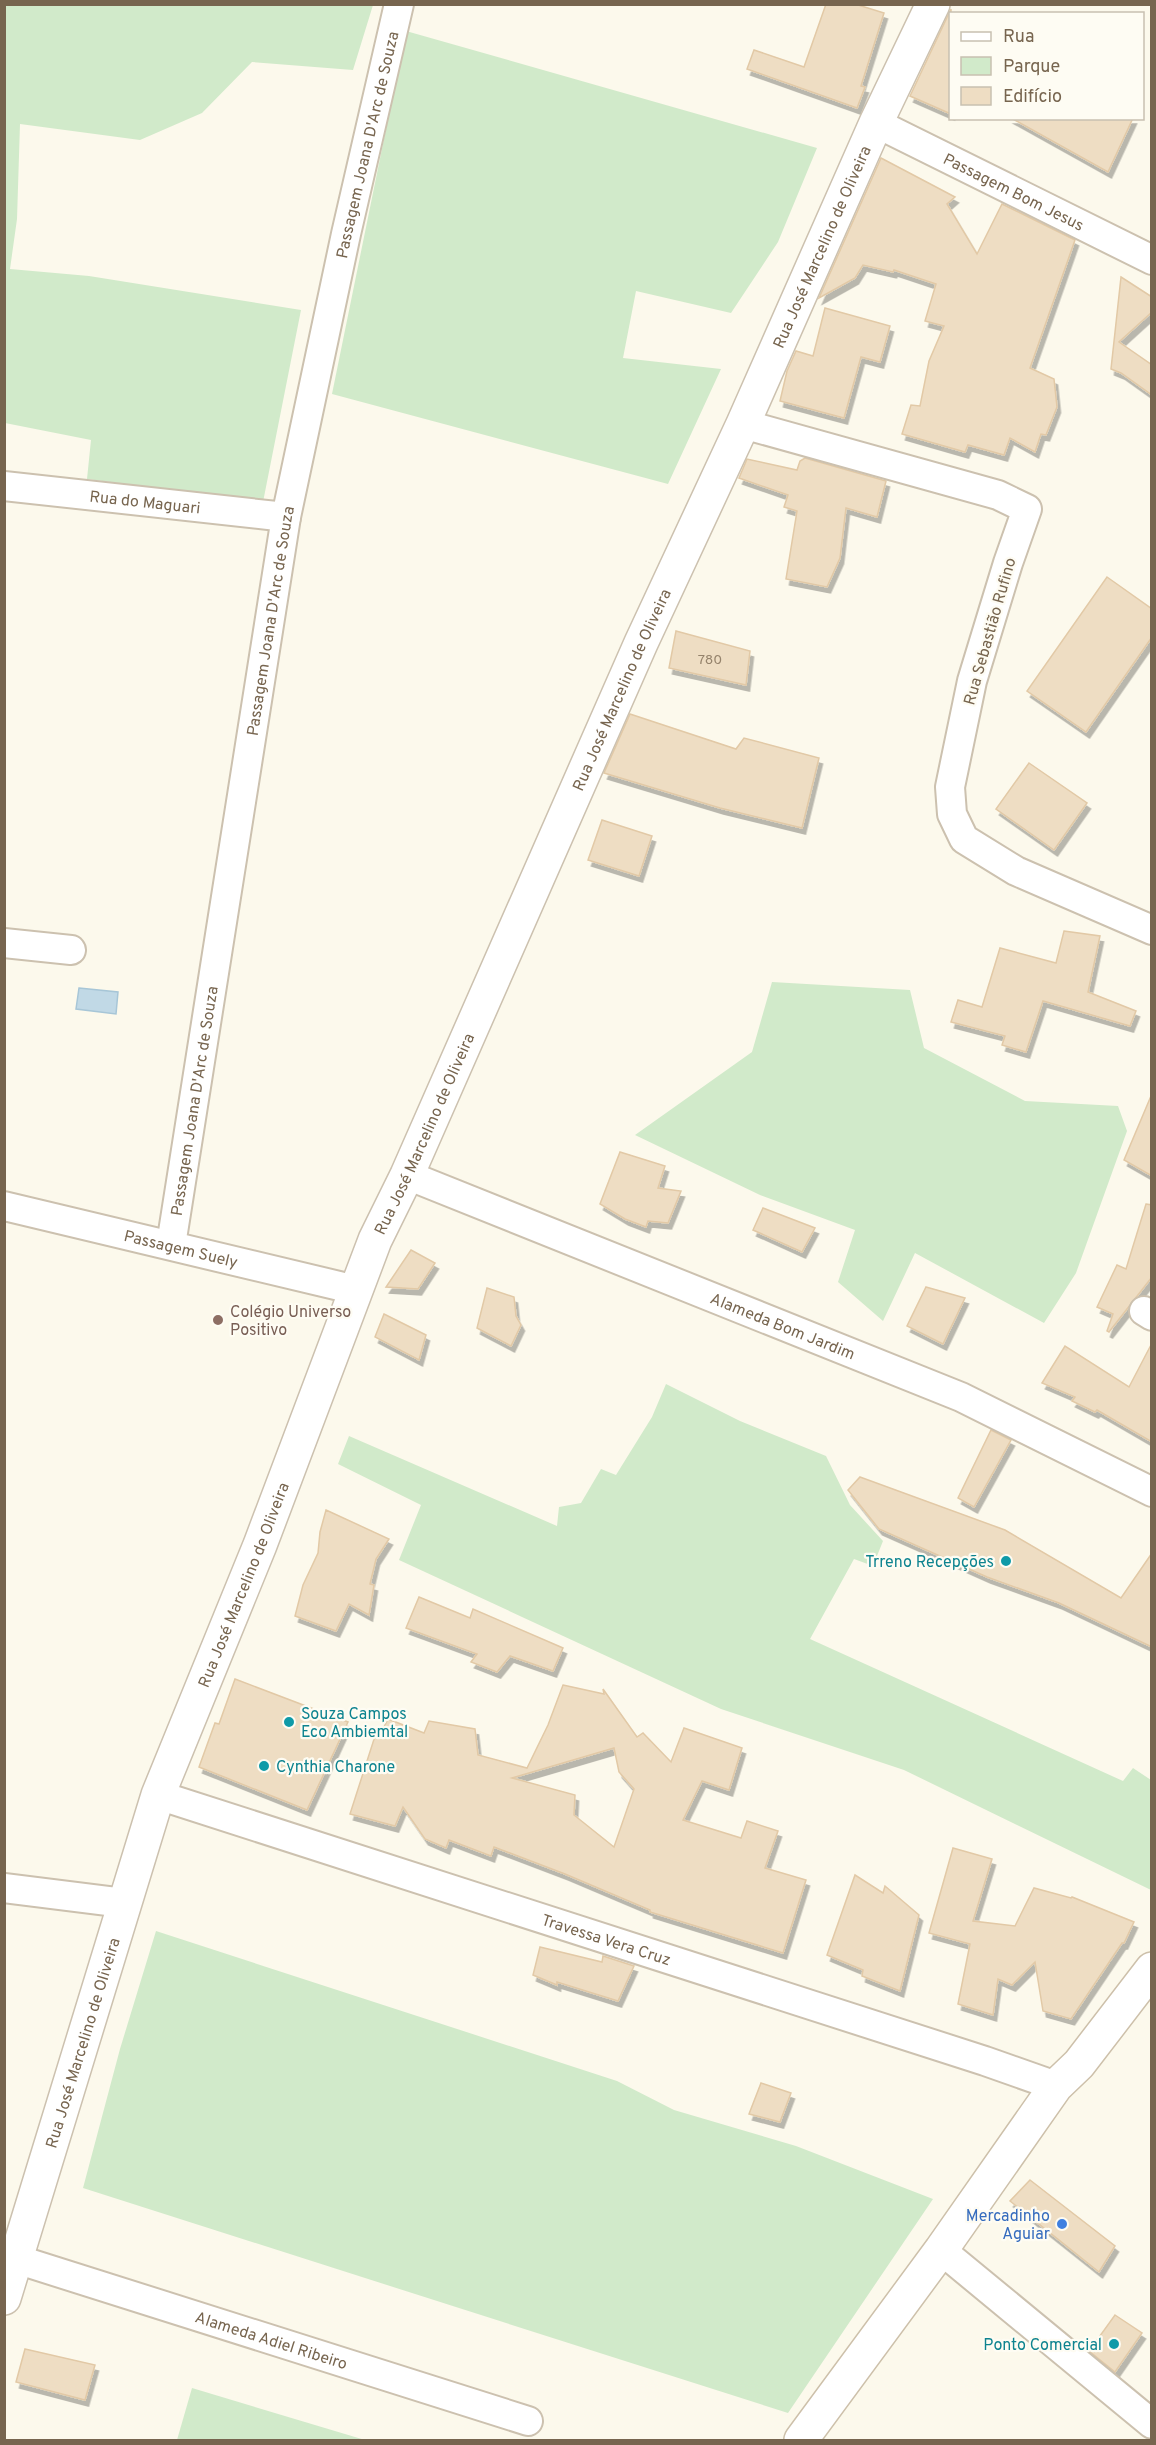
<svg xmlns="http://www.w3.org/2000/svg" width="1156" height="2445" font-family="Overpass,sans-serif">
	<style>
		.green { fill: #d1eaca }
		.water { fill: #c1d9e6; stroke: #a7c6d7; stroke-width: 1.5 }
		.building { fill: #eeddc3; stroke: #e2c9a6; stroke-width: 1.5; fill-rule: evenodd; filter: url(#shadow) }
		.lines { fill: none; stroke-linecap: round; stroke-linejoin: round }
		.minor-casing { stroke: #ccc1af; stroke-width: 32 }
		.tertiary-casing { stroke: #ccc1af; stroke-width: 36 }
		.secondary-casing { stroke: #cdc0aa; stroke-width: 36 }
		.minor { stroke: #fff; stroke-width: 28 }
		.tertiary { stroke: #fff; stroke-width: 33 }
		.secondary { stroke: #fff; stroke-width: 33 }
		.education-dot { fill: #8d6e63; stroke: #fefcf3; stroke-width: 2 }
		.culture-dot { fill: #0f9aa8; stroke: #fefcf3; stroke-width: 2 }
		.shop-dot { fill: #3f7fe0; stroke: #fefcf3; stroke-width: 2 }
		.labels { text-anchor: middle; stroke-width: 4.5; stroke-linejoin: round; paint-order: stroke }
		.number-label { font-size: 14px; fill: #95836c }
		.street-label { font-size: 16px; fill: #77654f; stroke: #fefcf3 }
		.education-label { font-size: 16px; fill: #785e54; stroke: #fefcf3; text-anchor: start }
		.culture-label { font-size: 16px; fill: #0d838f; stroke: #fefcf3; text-anchor: end }
		.shop-label { font-size: 16px; fill: #366cbe; stroke: #fefcf3; text-anchor: end }
	</style>
	<defs>
		<filter id="shadow"><feDropShadow dx="3.5" dy="6" stdDeviation="0" flood-color="#0004"/></filter>
	</defs>
	<rect width="100%" height="100%" fill="#fcf9ec"/>
	<g class="green">
		<polygon points="5,5 373,5 353,70 252,62 202,113 140,140 20,124 17,219 10,269 89,276 301,310 263,502 87,479 91,440 5,423"/>
		<polygon points="406,31 817,148 778,242 731,313 636,291 623,358 721,369 668,484 332,394"/>
		<polygon points="772,982 910,990 924,1048 1025,1101 1118,1106 1127,1131 1076,1273 1044,1323 915,1253 883,1321 838,1282 855,1230 760,1195 635,1135 752,1052"/>
		<polygon points="666,1384 740,1421 826,1456 850,1505 883,1541 873,1566 854,1559 810,1639 1123,1781 1133,1768 1151,1780 1151,1890 904,1770 721,1709 399,1560 421,1505 338,1464 349,1436 557,1526 559,1507 581,1503 601,1469 616,1475 652,1417"/>
		<polygon points="156,1931 617,2081 674,2110 796,2146 933,2199 788,2413 83,2188 120,2049"/>
		<polygon points="192,2388 365,2440 177,2440"/>
	</g>
	<polygon class="water" points="79,988 118,992 116,1014 76,1009"/>
	<g class="building">
		<polygon points="826,4 855,4 884,13 861,86 865,87 857,108 747,69 754,50 804,67"/>
		<polygon points="951,9 951,114 910,96"/>
		<polygon points="1011,118 1133,118 1108,172"/>
		<polygon points="881,158 955,197 947,204 977,254 1002,204 1075,240 1030,368 1054,379 1057,407 1046,435 1041,434 1035,452 1010,438 1004,455 968,445 965,452 902,434 911,405 920,406 929,361 944,326 925,321 936,284 894,270 893,272 863,265 855,278 819,298"/>
		<polygon points="1121,277 1152,297 1152,312 1119,342 1152,365 1152,395 1121,373 1111,369"/>
		<polygon points="825,308 890,326 880,362 861,357 844,418 780,401 787,371 796,351 813,356"/>
		<polygon points="805,458 886,481 877,517 846,508 840,558 827,587 786,579 797,511 784,507 788,495 739,478 747,459 797,470 800,461"/>
		<polygon points="1107,577 1152,609 1152,637 1086,732 1027,691"/>
		<polygon points="676,631 750,651 746,685 669,668"/>
		<polygon points="630,714 736,749 744,738 819,758 802,828 720,808 604,773"/>
		<polygon points="1029,763 1087,803 1054,850 996,809"/>
		<polygon points="602,820 652,836 639,876 588,860"/>
		<polygon points="1064,931 1100,936 1088,992 1136,1011 1130,1026 1043,1001 1026,1052 1002,1045 1005,1036 951,1022 958,1000 982,1007 1000,948 1056,963"/>
		<polygon points="1151,1096 1152,1096 1152,1176 1124,1160"/>
		<polygon points="620,1152 665,1166 658,1188 681,1191 668,1223 648,1221 646,1227 625,1219 600,1204"/>
		<polygon points="1146,1204 1152,1205 1152,1277 1109,1332 1107,1331 1113,1314 1097,1307 1117,1265 1126,1269"/>
		<polygon points="763,1208 815,1228 802,1252 753,1230"/>
		<polygon points="411,1250 435,1263 418,1289 386,1287"/>
		<polygon points="926,1287 965,1298 943,1344 907,1326"/>
		<polygon points="487,1288 514,1297 516,1316 521,1325 511,1346 477,1328"/>
		<polygon points="384,1314 426,1335 419,1360 375,1337"/>
		<polygon points="1152,1343 1152,1442 1097,1410 1095,1412 1072,1401 1075,1397 1042,1383 1065,1346 1129,1387"/>
		<polygon points="991,1430 1011,1440 974,1507 958,1498"/>
		<polygon points="860,1477 1005,1530 1121,1598 1152,1553 1152,1647 1059,1603 987,1577 879,1529 848,1490"/>
		<polygon points="326,1510 389,1539 376,1559 370,1584 374,1585 369,1615 349,1604 336,1631 295,1616 303,1585 318,1553 320,1532"/>
		<polygon points="419,1597 470,1618 473,1609 563,1648 553,1671 510,1656 497,1672 471,1662 477,1654 406,1628"/>
		<polygon points="235,1679 348,1722 307,1810 199,1767 215,1723 219,1724"/>
		<path d="M563 1685 604 1694 603 1689 637 1737 643 1733 671 1762 684 1728 742 1748 729 1790 702 1781 683 1820 741 1838 747 1821 778 1831 765 1868 806 1880 783 1953 650 1912V1910L565 1874 494 1847 491 1856 449 1840 446 1848 425 1839 403 1807 395 1826 350 1814 376 1733 380 1735 388 1719 424 1733 429 1721 475 1729 478 1755 527 1768 548 1725ZM614 1748 619 1772 634 1789 614 1847 574 1815 575 1795 512 1778Z"/>
		<polygon points="953,1848 992,1859 973,1921 1015,1926 1034,1888 1071,1898 1072,1897 1134,1922 1124,1943 1122,1943 1071,2019 1043,2011 1035,1962 1012,1985 998,1979 993,2015 958,2004 970,1944 929,1933"/>
		<polygon points="855,1875 883,1893 885,1886 919,1915 900,1991 862,1976 863,1970 827,1955"/>
		<polygon points="540,1947 602,1962 603,1956 634,1966 618,2001 557,1982 557,1985 533,1975"/>
		<polygon points="761,2083 791,2093 780,2122 749,2114"/>
		<polygon points="1030,2180 1115,2246 1099,2272 1010,2201"/>
		<polygon points="1115,2315 1142,2333 1115,2372 1089,2351"/>
		<polygon points="25,2349 95,2365 85,2400 16,2382"/>
	</g>
	<g class="lines">
		<defs>
			<g id="minor">
				<path id="s1" d="M876 123 1152 260"/>
				<polyline points="743,424 998,495 1027,509 1008,563 972,681 950,787 952,814 964,839 1016,871 1152,930"/>
				<path id="s2" d="M4 486 286 517"/>
				<polyline points="4,943 71,950"/>
				<path id="s3" d="M407 1175 961 1397 1152 1492"/>
				<path id="s4" d="M4 1206 356 1290"/>
				<path id="s5" d="M171 1245 286 517 346 234 399 4"/>
				<polyline points="1144,1311 1152,1316"/>
				<path id="s6" d="M158 1795 985 2061 1056 2086"/>
				<polyline points="4,1888 124,1903"/>
				<polyline points="941,2250 1152,2424"/>
				<path id="s7" d="M16 2259 528 2421"/>
			</g>
			<g id="tertiary">
				<path id="s8" d="M4 2298 158 1795 260 1545 375 1240 407 1175 641 643 743 424 876 123 933 4"/>
			</g>
			<polyline id="secondary" points="801,2440 941,2250 1056,2086 1079,2064 1152,1969"/>
		</defs>
		<use href="#minor" class="minor-casing"/>
		<use href="#tertiary" class="tertiary-casing"/>
		<use href="#secondary" class="secondary-casing"/>
		<use href="#minor" class="minor"/>
		<use href="#tertiary" class="tertiary"/>
		<use href="#secondary" class="secondary"/>
	</g>
	<circle class="education-dot" cx="218" cy="1320" r="6"/>
	<g class="culture-dot">
		<circle cx="1006" cy="1561" r="6"/>
		<circle cx="289" cy="1722" r="6"/>
		<circle cx="264" cy="1766" r="6"/>
		<circle cx="1114" cy="2344" r="6"/>
	</g>
	<circle class="shop-dot" cx="1062" cy="2224" r="6"/>
	<g class="labels">
		<g class="number-label">
			<text x="710" y="664">780</text>
		</g>
		<g class="street-label">
			<text dy="6" stroke="none"><textPath href="#s5" startOffset="1118">Passagem Joana D'Arc de Souza</textPath></text>
			<text dy="6" stroke="none"><textPath href="#s1" startOffset="154">Passagem Bom Jesus</textPath></text>
			<text dy="6" stroke="none"><textPath href="#s8" startOffset="2211">Rua José Marcelino de Oliveira</textPath></text>
			<text dy="6" stroke="none"><textPath href="#s2" startOffset="142">Rua do Maguari</textPath></text>
			<text dy="6" stroke="none"><textPath href="#s5" startOffset="632">Passagem Joana D'Arc de Souza</textPath></text>
			<text transform="translate(989 631) rotate(-74)" y="6">Rua Sebastião Rufino</text>
			<text dy="6" stroke="none"><textPath href="#s8" startOffset="1725">Rua José Marcelino de Oliveira</textPath></text>
			<text dy="6" stroke="none"><textPath href="#s5" startOffset="146">Passagem Joana D'Arc de Souza</textPath></text>
			<text dy="6" stroke="none"><textPath href="#s8" startOffset="1239">Rua José Marcelino de Oliveira</textPath></text>
			<text dy="6" stroke="none"><textPath href="#s4" startOffset="182">Passagem Suely</textPath></text>
			<text dy="6" stroke="none"><textPath href="#s3" startOffset="405">Alameda Bom Jardim</textPath></text>
			<text dy="6" stroke="none"><textPath href="#s8" startOffset="753">Rua José Marcelino de Oliveira</textPath></text>
			<text dy="6" stroke="none"><textPath href="#s6" startOffset="471">Travessa Vera Cruz</textPath></text>
			<text dy="6" stroke="none"><textPath href="#s8" startOffset="267">Rua José Marcelino de Oliveira</textPath></text>
			<text dy="6" stroke="none"><textPath href="#s7" startOffset="268">Alameda Adiel Ribeiro</textPath></text>
		</g>
		<g class="education-label">
			<text x="230" y="1317">Colégio Universo<tspan x="230" dy="18">Positivo</tspan></text>
		</g>
		<g class="culture-label">
			<text x="994" y="1567">Trreno Recepções</text>
			<text x="301" y="1719" text-anchor="start">Souza Campos<tspan x="301" dy="18">Eco Ambiemtal</tspan></text>
			<text x="276" y="1772" text-anchor="start">Cynthia Charone</text>
			<text x="1102" y="2350">Ponto Comercial</text>
		</g>
		<g class="shop-label">
			<text x="1050" y="2221">Mercadinho<tspan x="1050" dy="18">Aguiar</tspan></text>
		</g>
	</g>
	<rect width="1156" height="2445" fill="none" stroke="#77654f" stroke-width="12"/>
	<rect x="949" y="12" width="195" height="108" fill="#fefcf3" stroke="#c8c0b1" stroke-width="1.5"/>
	<rect x="961" y="32" width="30" height="9" fill="#ffffff" stroke="#c8c0b1" stroke-width="1.5"/>
	<text x="1003" y="42" font-size="18" fill="#77654f">Rua</text>
	<rect x="961" y="57" width="30" height="18" fill="#d1eaca" stroke="#c8c0b1" stroke-width="1.5"/>
	<text x="1003" y="72" font-size="18" fill="#77654f">Parque</text>
	<rect x="961" y="87" width="30" height="18" fill="#eeddc3" stroke="#c8c0b1" stroke-width="1.5"/>
	<text x="1003" y="102" font-size="18" fill="#77654f">Edifício</text>
</svg>
